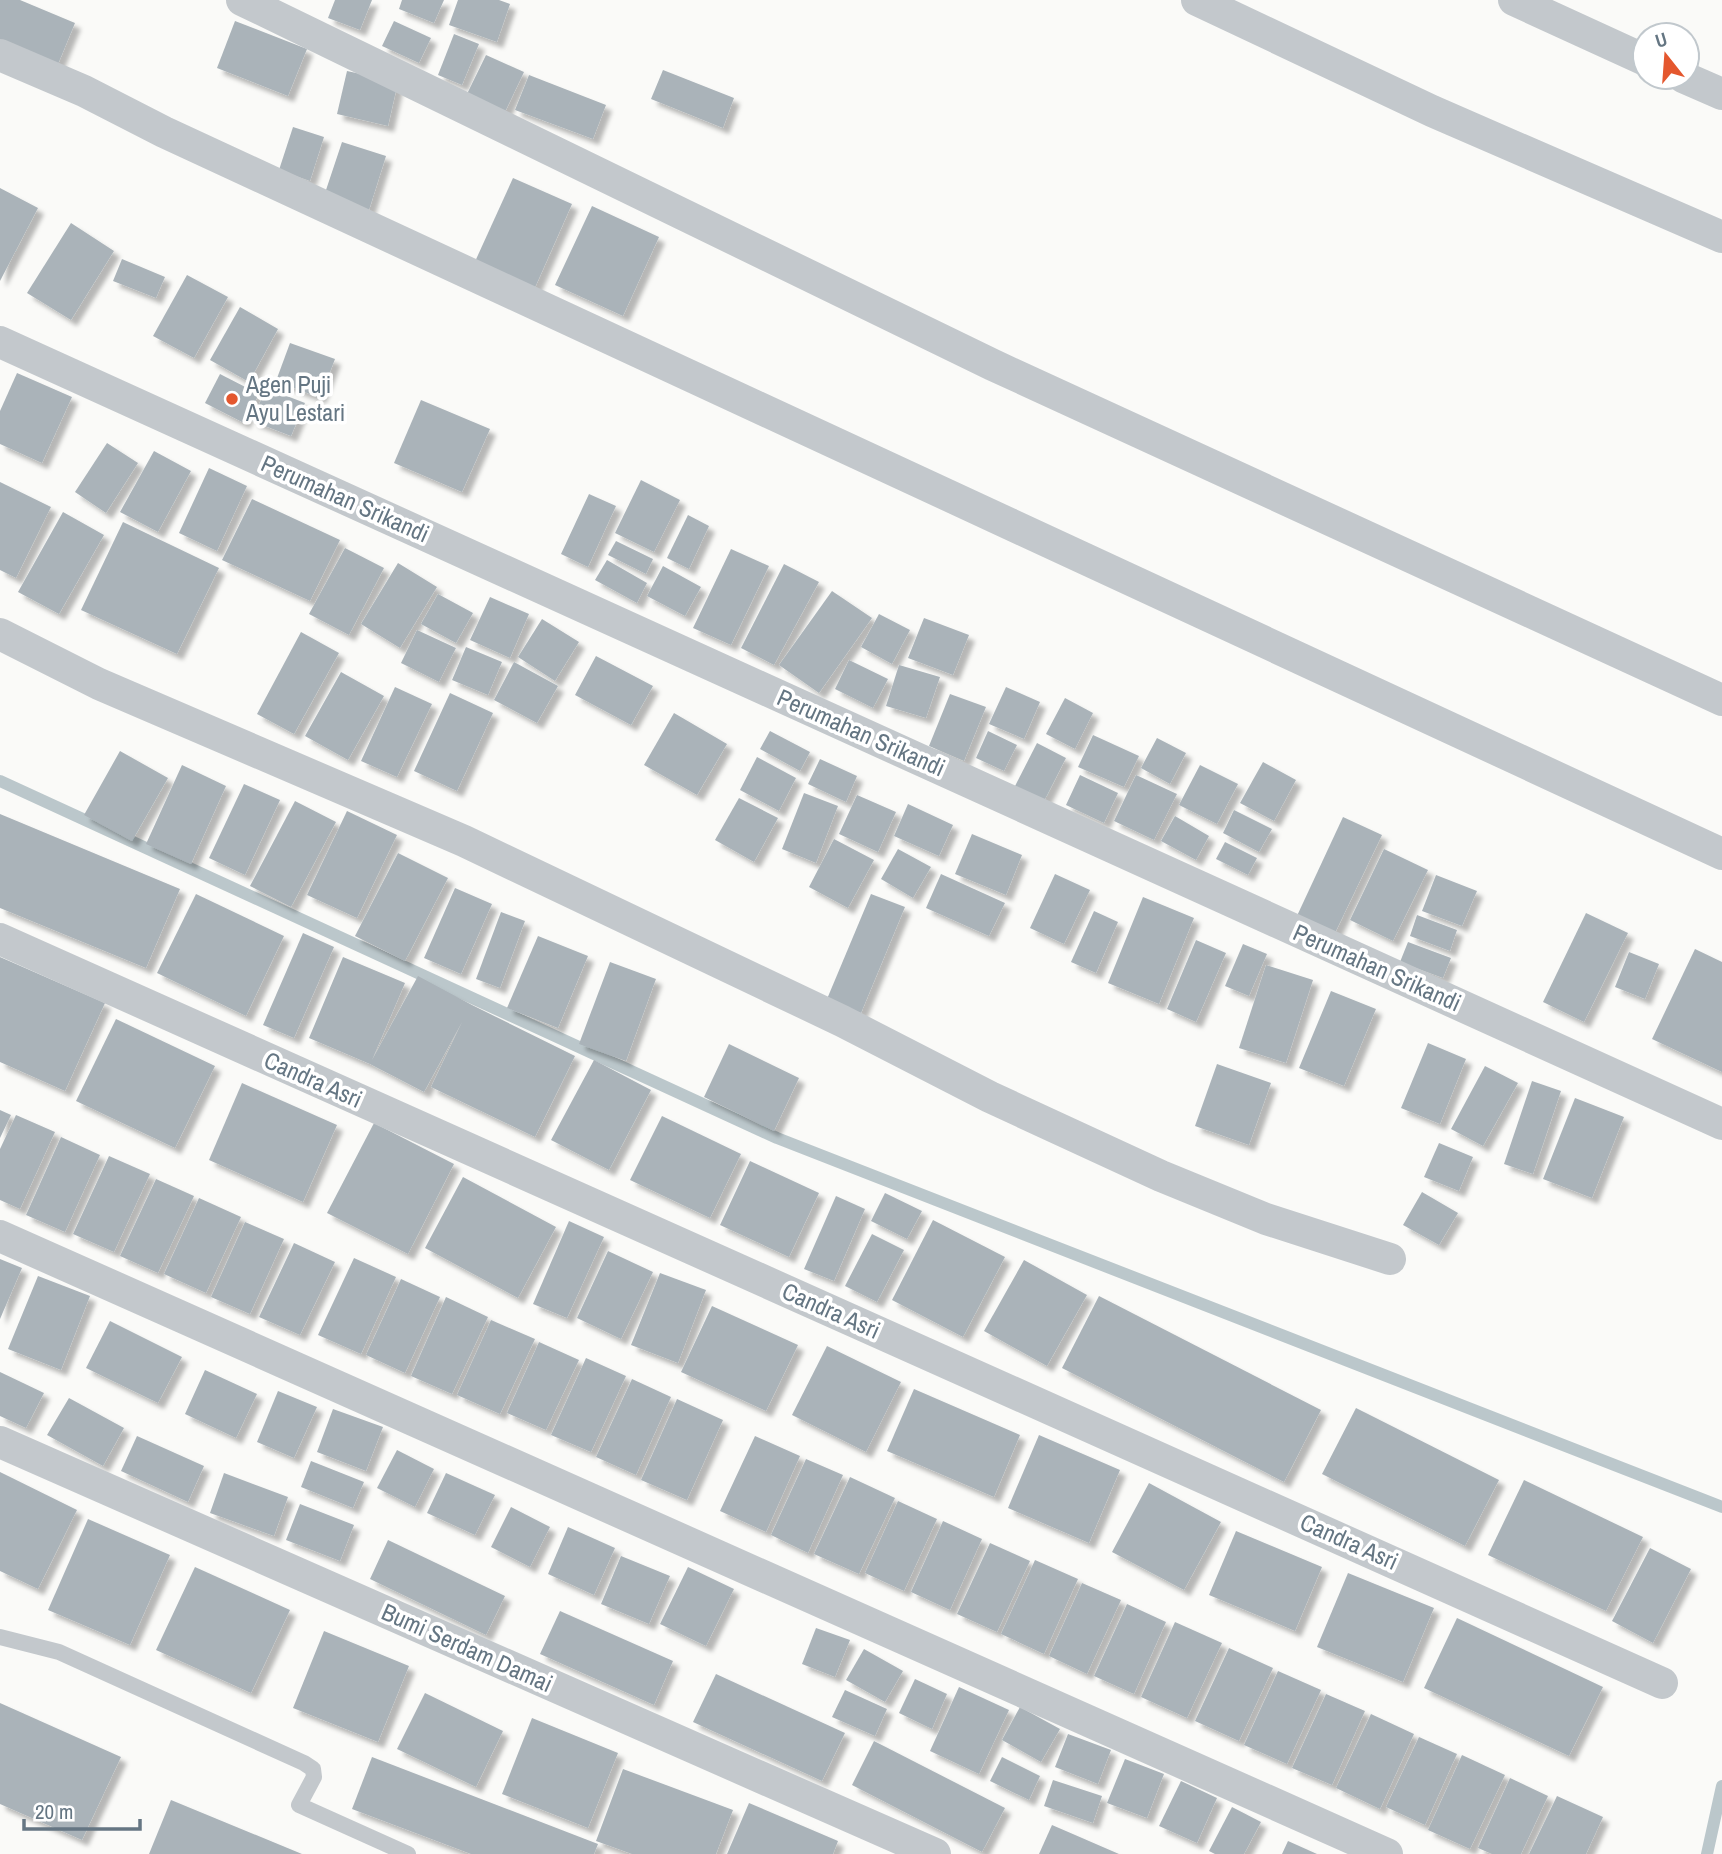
<svg xmlns="http://www.w3.org/2000/svg" width="1722" height="1854" font-family="'Archivo Narrow',sans-serif">
	<style>
		.lines { fill: none; stroke-linecap: round; stroke-linejoin: round }
		.stream { stroke: #bbc7cb; stroke-width: 12 }
		.building { fill: #aab3b9; filter: url(#shadow) }
		.lane { stroke: #c3c8cc; stroke-width: 16 }
		.street { stroke: #c3c8cc; stroke-width: 32 }
		.poi-dot { fill: #e4572e; stroke: #fff; stroke-width: 2.5 }
		.labels { text-anchor: middle; stroke-width: 7; stroke-linejoin: round; paint-order: stroke }
		.poi-label { font-size: 24px; fill: #657683; stroke: #fff; text-anchor: start }
		.street-label { font-size: 24px; fill: #657683; stroke: #fff }
	</style>
	<defs>
		<filter id="shadow"><feDropShadow dx="6" dy="6" stdDeviation="2" flood-color="#0004"/></filter>
	</defs>
	<rect width="100%" height="100%" fill="#fafaf8"/>
	<g class="lines">
		<g class="stream">
			<polyline points="0,781 777,1138 1722,1507"/>
			<polyline points="1707,1854 1722,1786"/>
		</g>
	</g>
	<g class="building">
		<polygon points="0,0 20,0 75,23 56,69 0,45"/>
		<polygon points="335,0 372,0 360,30 328,18"/>
		<polygon points="402,0 444,0 434,23 399,9"/>
		<polygon points="458,0 499,0 510,4 497,42 449,25"/>
		<polygon points="235,21 307,49 288,96 217,68"/>
		<polygon points="394,21 431,38 419,63 382,46"/>
		<polygon points="454,34 479,44 462,85 438,75"/>
		<polygon points="486,55 524,72 504,114 466,96"/>
		<polygon points="663,70 734,98 723,128 651,99"/>
		<polygon points="347,71 398,82 388,126 337,114"/>
		<polygon points="529,75 606,105 593,139 515,110"/>
		<polygon points="293,127 324,137 310,181 279,170"/>
		<polygon points="342,142 386,156 369,210 324,196"/>
		<polygon points="513,178 572,204 533,292 473,266"/>
		<polygon points="0,188 38,208 0,281"/>
		<polygon points="592,206 659,237 623,316 555,285"/>
		<polygon points="71,223 114,251 71,320 27,293"/>
		<polygon points="122,259 165,277 156,298 113,281"/>
		<polygon points="187,275 228,297 194,358 153,336"/>
		<polygon points="240,307 278,329 249,382 210,360"/>
		<polygon points="290,343 335,359 320,398 276,381"/>
		<polygon points="17,373 72,397 42,463 0,444 0,411"/>
		<polygon points="220,374 259,394 244,423 205,403"/>
		<polygon points="266,388 305,403 291,436 252,421"/>
		<polygon points="421,400 490,429 462,492 394,463"/>
		<polygon points="107,443 138,463 106,513 75,492"/>
		<polygon points="154,451 191,471 158,532 120,512"/>
		<polygon points="209,468 247,486 217,551 179,533"/>
		<polygon points="641,480 680,500 654,552 615,533"/>
		<polygon points="0,482 51,507 16,578 0,570"/>
		<polygon points="589,494 616,506 588,567 561,554"/>
		<polygon points="252,499 340,540 310,601 222,560"/>
		<polygon points="63,512 104,535 59,614 18,592"/>
		<polygon points="688,515 709,526 689,569 667,558"/>
		<polygon points="123,522 219,568 177,654 81,610"/>
		<polygon points="616,541 653,559 646,574 608,555"/>
		<polygon points="345,548 384,568 349,635 309,614"/>
		<polygon points="731,549 769,566 731,645 693,628"/>
		<polygon points="607,560 647,583 637,603 595,580"/>
		<polygon points="398,563 437,587 400,648 361,624"/>
		<polygon points="784,564 819,582 774,665 741,648"/>
		<polygon points="663,566 701,587 685,616 647,596"/>
		<polygon points="832,591 872,618 819,693 779,665"/>
		<polygon points="438,594 473,613 456,643 421,624"/>
		<polygon points="490,597 529,614 510,658 470,640"/>
		<polygon points="879,614 910,630 892,664 861,647"/>
		<polygon points="924,618 969,635 953,675 908,658"/>
		<polygon points="542,619 579,642 555,681 518,657"/>
		<polygon points="417,630 456,648 439,682 401,663"/>
		<polygon points="301,632 339,653 294,734 257,714"/>
		<polygon points="466,647 502,662 488,695 452,680"/>
		<polygon points="596,656 653,686 631,725 575,695"/>
		<polygon points="849,660 888,679 873,708 835,689"/>
		<polygon points="514,662 558,686 537,723 494,700"/>
		<polygon points="899,665 940,677 926,718 886,706"/>
		<polygon points="341,672 384,696 348,760 305,736"/>
		<polygon points="395,687 432,704 397,777 361,761"/>
		<polygon points="1006,687 1040,702 1024,739 989,724"/>
		<polygon points="450,693 493,713 457,791 414,771"/>
		<polygon points="950,694 986,707 964,761 929,746"/>
		<polygon points="1065,698 1093,713 1075,749 1046,734"/>
		<polygon points="674,713 727,744 697,795 644,765"/>
		<polygon points="770,731 810,752 800,771 760,749"/>
		<polygon points="988,731 1017,745 1004,771 976,758"/>
		<polygon points="1093,735 1139,756 1124,787 1078,767"/>
		<polygon points="1157,738 1186,753 1170,784 1141,768"/>
		<polygon points="1037,743 1066,758 1042,805 1013,790"/>
		<polygon points="120,751 168,778 132,841 84,815"/>
		<polygon points="757,757 796,778 779,811 740,790"/>
		<polygon points="820,759 857,776 846,802 808,784"/>
		<polygon points="1263,762 1296,780 1274,821 1240,803"/>
		<polygon points="182,765 226,786 191,864 146,844"/>
		<polygon points="1200,765 1238,784 1217,824 1179,805"/>
		<polygon points="1080,775 1118,793 1104,823 1066,805"/>
		<polygon points="1136,775 1177,794 1154,840 1114,821"/>
		<polygon points="244,784 280,800 245,875 209,858"/>
		<polygon points="804,793 838,806 816,863 782,849"/>
		<polygon points="857,795 896,812 878,852 839,834"/>
		<polygon points="739,798 778,818 754,862 715,840"/>
		<polygon points="295,801 336,822 291,907 250,886"/>
		<polygon points="908,804 953,825 939,856 894,836"/>
		<polygon points="1234,810 1272,829 1259,852 1223,833"/>
		<polygon points="347,811 397,835 357,918 307,895"/>
		<polygon points="0,814 180,889 146,968 0,908"/>
		<polygon points="1175,816 1209,836 1196,860 1161,841"/>
		<polygon points="1343,817 1382,835 1334,935 1296,918"/>
		<polygon points="972,834 1022,855 1006,895 955,874"/>
		<polygon points="834,839 874,860 848,908 809,887"/>
		<polygon points="1225,842 1257,858 1248,875 1216,859"/>
		<polygon points="898,849 931,867 913,898 881,879"/>
		<polygon points="1384,849 1428,870 1393,941 1350,920"/>
		<polygon points="398,853 448,878 405,961 355,936"/>
		<polygon points="941,874 1005,903 989,936 926,908"/>
		<polygon points="1055,874 1090,890 1064,944 1030,928"/>
		<polygon points="1436,875 1477,891 1462,926 1422,911"/>
		<polygon points="455,888 492,904 461,974 424,958"/>
		<polygon points="196,894 284,936 246,1016 157,973"/>
		<polygon points="871,894 905,907 861,1013 827,999"/>
		<polygon points="1143,897 1194,918 1159,1004 1108,983"/>
		<polygon points="1094,911 1118,922 1096,973 1071,962"/>
		<polygon points="501,912 525,921 500,988 476,979"/>
		<polygon points="1586,913 1628,933 1584,1022 1543,1002"/>
		<polygon points="1417,915 1457,930 1450,951 1410,936"/>
		<polygon points="303,933 334,947 294,1038 263,1025"/>
		<polygon points="538,936 588,956 558,1028 507,1008"/>
		<polygon points="1196,940 1226,953 1196,1022 1167,1009"/>
		<polygon points="1408,942 1451,958 1443,978 1400,962"/>
		<polygon points="1243,944 1267,954 1249,996 1225,986"/>
		<polygon points="1695,949 1722,962 1722,1072 1652,1039"/>
		<polygon points="1629,952 1659,964 1645,999 1615,987"/>
		<polygon points="0,957 105,1003 65,1091 0,1062"/>
		<polygon points="343,957 405,983 372,1060 418,976 472,1005 575,1056 535,1137 431,1087 462,1022 424,1092 370,1064 309,1038"/>
		<polygon points="610,962 656,979 626,1061 579,1044"/>
		<polygon points="1266,965 1313,980 1286,1063 1239,1048"/>
		<polygon points="1331,991 1376,1009 1344,1086 1299,1068"/>
		<polygon points="116,1019 215,1066 175,1148 76,1101"/>
		<polygon points="1428,1043 1466,1059 1440,1124 1401,1108"/>
		<polygon points="729,1044 799,1078 774,1131 704,1097"/>
		<polygon points="594,1060 651,1090 609,1170 551,1140"/>
		<polygon points="1217,1064 1271,1083 1249,1145 1195,1126"/>
		<polygon points="1485,1066 1518,1083 1483,1146 1451,1129"/>
		<polygon points="1532,1081 1561,1091 1533,1174 1504,1164"/>
		<polygon points="242,1083 337,1125 303,1202 209,1160"/>
		<polygon points="1575,1098 1624,1117 1592,1198 1543,1179"/>
		<polygon points="0,1110 11,1115 0,1138"/>
		<polygon points="16,1115 55,1132 20,1209 0,1200 0,1149"/>
		<polygon points="662,1116 741,1154 710,1218 630,1180"/>
		<polygon points="374,1123 454,1164 408,1254 327,1213"/>
		<polygon points="61,1137 100,1155 65,1232 26,1215"/>
		<polygon points="1439,1143 1473,1157 1459,1191 1424,1177"/>
		<polygon points="109,1156 150,1174 114,1252 73,1234"/>
		<polygon points="750,1161 819,1193 789,1257 720,1225"/>
		<polygon points="463,1177 556,1227 518,1298 425,1248"/>
		<polygon points="156,1179 194,1196 158,1273 120,1256"/>
		<polygon points="1422,1192 1458,1213 1439,1245 1403,1225"/>
		<polygon points="885,1193 922,1211 907,1239 871,1221"/>
		<polygon points="836,1196 865,1209 834,1281 804,1269"/>
		<polygon points="199,1198 241,1217 206,1293 164,1274"/>
		<polygon points="933,1220 1005,1257 963,1337 892,1300"/>
		<polygon points="569,1221 604,1237 567,1318 533,1304"/>
		<polygon points="245,1222 284,1239 250,1314 211,1297"/>
		<polygon points="872,1234 904,1250 877,1302 845,1286"/>
		<polygon points="294,1243 335,1262 300,1335 259,1317"/>
		<polygon points="608,1251 653,1272 621,1339 577,1318"/>
		<polygon points="354,1258 396,1277 361,1354 318,1335"/>
		<polygon points="0,1259 22,1268 0,1319"/>
		<polygon points="1024,1260 1087,1295 1047,1366 984,1331"/>
		<polygon points="660,1273 706,1290 678,1363 631,1345"/>
		<polygon points="38,1276 90,1296 61,1370 8,1349"/>
		<polygon points="401,1279 440,1297 405,1373 366,1355"/>
		<polygon points="1099,1296 1321,1410 1284,1482 1062,1368"/>
		<polygon points="446,1297 488,1317 452,1394 411,1376"/>
		<polygon points="712,1306 798,1345 766,1411 681,1372"/>
		<polygon points="491,1320 535,1339 500,1414 457,1395"/>
		<polygon points="110,1321 182,1357 158,1403 86,1368"/>
		<polygon points="539,1342 579,1360 546,1430 507,1413"/>
		<polygon points="827,1346 901,1382 866,1452 792,1415"/>
		<polygon points="586,1358 626,1376 591,1452 551,1435"/>
		<polygon points="205,1370 257,1394 236,1438 185,1414"/>
		<polygon points="0,1372 44,1393 26,1428 0,1416"/>
		<polygon points="632,1379 671,1397 636,1475 596,1457"/>
		<polygon points="914,1389 1020,1435 994,1497 887,1451"/>
		<polygon points="278,1391 317,1407 294,1458 257,1442"/>
		<polygon points="69,1398 124,1428 103,1466 47,1435"/>
		<polygon points="677,1399 723,1420 687,1500 641,1480"/>
		<polygon points="1356,1408 1499,1480 1465,1546 1322,1474"/>
		<polygon points="333,1409 383,1427 366,1471 317,1452"/>
		<polygon points="1039,1435 1120,1470 1089,1543 1008,1508"/>
		<polygon points="137,1436 204,1466 188,1502 121,1471"/>
		<polygon points="755,1436 800,1456 766,1532 720,1511"/>
		<polygon points="397,1450 434,1469 415,1507 377,1488"/>
		<polygon points="806,1459 843,1475 808,1553 771,1535"/>
		<polygon points="311,1461 364,1482 353,1508 301,1487"/>
		<polygon points="0,1472 77,1510 38,1589 0,1571"/>
		<polygon points="224,1473 288,1497 274,1536 210,1513"/>
		<polygon points="446,1473 495,1495 475,1535 427,1513"/>
		<polygon points="850,1477 895,1498 859,1574 814,1554"/>
		<polygon points="1524,1480 1643,1537 1606,1611 1488,1555"/>
		<polygon points="1149,1483 1221,1522 1184,1590 1112,1552"/>
		<polygon points="898,1501 937,1519 904,1591 865,1573"/>
		<polygon points="300,1504 354,1525 340,1561 286,1540"/>
		<polygon points="511,1507 550,1527 530,1567 491,1547"/>
		<polygon points="88,1519 170,1555 130,1645 48,1610"/>
		<polygon points="943,1521 982,1539 950,1610 911,1592"/>
		<polygon points="568,1527 615,1548 594,1595 548,1574"/>
		<polygon points="1236,1531 1322,1567 1295,1631 1209,1595"/>
		<polygon points="388,1540 505,1596 486,1635 370,1579"/>
		<polygon points="990,1543 1030,1561 997,1632 957,1614"/>
		<polygon points="1650,1548 1691,1569 1653,1643 1612,1621"/>
		<polygon points="621,1556 670,1576 649,1624 601,1604"/>
		<polygon points="1035,1560 1078,1579 1044,1654 1001,1634"/>
		<polygon points="195,1567 290,1610 251,1693 156,1650"/>
		<polygon points="688,1567 734,1589 706,1646 660,1624"/>
		<polygon points="1348,1573 1434,1608 1403,1682 1317,1647"/>
		<polygon points="1082,1583 1121,1600 1087,1674 1049,1656"/>
		<polygon points="1127,1604 1166,1622 1134,1694 1094,1676"/>
		<polygon points="560,1611 673,1661 654,1705 540,1654"/>
		<polygon points="1457,1618 1603,1687 1569,1756 1424,1688"/>
		<polygon points="1175,1622 1222,1643 1187,1718 1141,1697"/>
		<polygon points="816,1628 850,1640 835,1677 802,1664"/>
		<polygon points="324,1631 409,1666 378,1742 293,1708"/>
		<polygon points="1229,1648 1273,1668 1239,1741 1195,1721"/>
		<polygon points="864,1649 903,1671 885,1702 846,1680"/>
		<polygon points="1278,1671 1321,1690 1287,1764 1244,1745"/>
		<polygon points="716,1674 845,1733 822,1781 693,1722"/>
		<polygon points="915,1679 947,1694 932,1729 899,1713"/>
		<polygon points="959,1687 1009,1710 979,1774 930,1751"/>
		<polygon points="845,1690 887,1709 875,1736 832,1717"/>
		<polygon points="425,1693 503,1731 476,1787 397,1749"/>
		<polygon points="1326,1694 1365,1711 1332,1785 1292,1768"/>
		<polygon points="0,1703 121,1757 82,1840 0,1804"/>
		<polygon points="1020,1707 1060,1729 1041,1762 1002,1740"/>
		<polygon points="1371,1714 1414,1734 1380,1809 1336,1788"/>
		<polygon points="532,1718 618,1753 588,1828 502,1794"/>
		<polygon points="1068,1734 1111,1750 1098,1784 1055,1767"/>
		<polygon points="1419,1737 1457,1754 1425,1825 1386,1807"/>
		<polygon points="874,1741 1005,1808 982,1852 852,1785"/>
		<polygon points="1462,1755 1505,1775 1470,1849 1428,1830"/>
		<polygon points="372,1757 598,1844 594,1854 471,1854 352,1809"/>
		<polygon points="1002,1757 1040,1776 1029,1800 990,1781"/>
		<polygon points="1125,1759 1164,1774 1147,1818 1107,1803"/>
		<polygon points="623,1769 733,1810 716,1854 632,1854 596,1841"/>
		<polygon points="1510,1778 1548,1796 1521,1854 1492,1854 1478,1848"/>
		<polygon points="1053,1780 1102,1796 1093,1823 1044,1806"/>
		<polygon points="1181,1781 1217,1798 1197,1843 1159,1826"/>
		<polygon points="1557,1796 1603,1817 1586,1854 1529,1854"/>
		<polygon points="171,1800 302,1854 149,1854"/>
		<polygon points="749,1803 838,1841 833,1854 727,1854"/>
		<polygon points="1232,1807 1261,1822 1244,1854 1215,1854 1209,1851"/>
		<polygon points="1052,1825 1119,1854 1039,1854"/>
		<polygon points="1288,1841 1317,1854 1282,1854"/>
	</g>
	<g class="lines">
		<polyline class="lane" points="0,1637 59,1652 304,1763 313,1769 314,1777 299,1805 408,1854"/>
		<g class="street">
			<polyline points="242,0 993,365 1722,700"/>
			<polyline points="1197,0 1432,111 1722,237"/>
			<polyline points="1514,0 1645,60"/>
			<polyline points="0,55 84,91 164,132 1722,854"/>
			<polyline points="1683,77 1722,94"/>
			<polyline points="0,342 1722,1124"/>
			<polyline points="0,634 99,684 464,841 842,1021 990,1097 1161,1176 1266,1219 1390,1259"/>
			<polyline points="0,939 1662,1683"/>
			<polyline points="0,1236 1387,1854"/>
			<polyline points="0,1442 935,1854"/>
		</g>
	</g>
	<circle class="poi-dot" cx="232" cy="399" r="7"/>
	<g class="labels">
		<g class="poi-label">
			<text x="246" y="393">Agen Puji<tspan x="246" dy="28">Ayu Lestari</tspan></text>
		</g>
		<g class="street-label">
			<text transform="translate(345 499) rotate(24)" y="8">Perumahan Srikandi</text>
			<text transform="translate(861 733) rotate(24)" y="8">Perumahan Srikandi</text>
			<text transform="translate(1377 968) rotate(24)" y="8">Perumahan Srikandi</text>
			<text transform="translate(313 1080) rotate(24)" y="8">Candra Asri</text>
			<text transform="translate(831 1311) rotate(24)" y="8">Candra Asri</text>
			<text transform="translate(1349 1542) rotate(24)" y="8">Candra Asri</text>
			<text transform="translate(467 1648) rotate(24)" y="8">Bumi Serdam Damai</text>
		</g>
	</g>
	<g transform="translate(1666 56) rotate(343)"><circle r="33" fill="#ffffff" stroke="#c1c8cd" stroke-width="2"/>
	<path d="M0-5L12 26L0 18L-12 26Z" fill="#e4572e"/>
	<text y="-10" font-size="19" font-weight="bold" text-anchor="middle" fill="#657683">U</text>
	</g>
	<path d="M24 1819v10h116v-10" fill="none" stroke="#657683" stroke-width="3.5"/>
	<text x="35" y="1819" font-size="21" fill="#657683" stroke="#ffffff" stroke-width="5" paint-order="stroke">20 m</text>
</svg>
